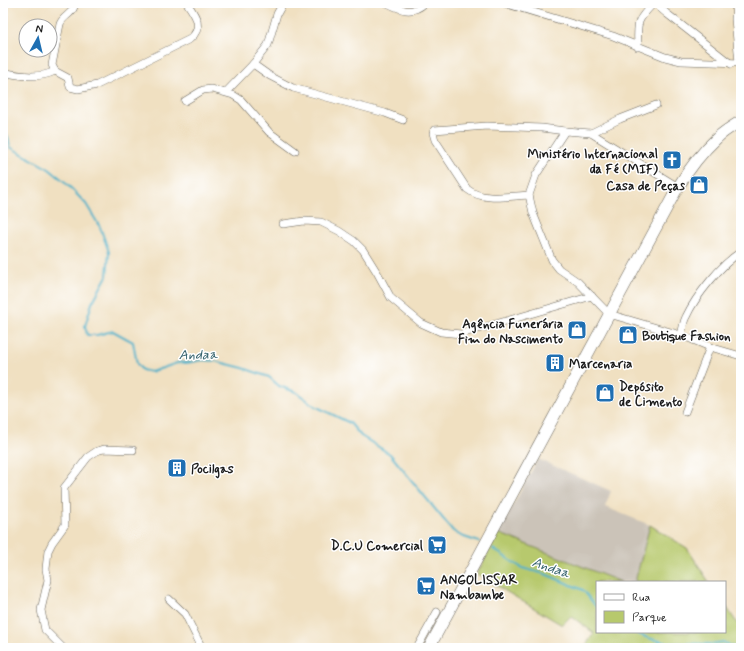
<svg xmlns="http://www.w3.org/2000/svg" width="744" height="651" font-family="Mynerve,sans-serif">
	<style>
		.industrial { fill: #cbc3b8 }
		.green { fill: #b7c96d; stroke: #6a7244 }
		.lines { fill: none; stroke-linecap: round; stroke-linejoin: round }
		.stream { stroke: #4ab0c9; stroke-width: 2 }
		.minor-casing { stroke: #666156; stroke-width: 8 }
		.primary-casing { stroke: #666156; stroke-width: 12 }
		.minor { stroke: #fff; stroke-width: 7 }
		.primary { stroke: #fff; stroke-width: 11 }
		.labels { text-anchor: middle; stroke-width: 3; stroke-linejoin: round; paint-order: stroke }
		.poi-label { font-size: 13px; font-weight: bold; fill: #1c1c1c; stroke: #fff; text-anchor: start }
		.water-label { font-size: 14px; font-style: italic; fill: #315f6a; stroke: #fff }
	</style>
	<rect width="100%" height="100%" fill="#fff"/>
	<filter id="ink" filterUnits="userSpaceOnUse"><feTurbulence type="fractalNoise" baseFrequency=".025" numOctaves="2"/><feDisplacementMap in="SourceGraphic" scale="8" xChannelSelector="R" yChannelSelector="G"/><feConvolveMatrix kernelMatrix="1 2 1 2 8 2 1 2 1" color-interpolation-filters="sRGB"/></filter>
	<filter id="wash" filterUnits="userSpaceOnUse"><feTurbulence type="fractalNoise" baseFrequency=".012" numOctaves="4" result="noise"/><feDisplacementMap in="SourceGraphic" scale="16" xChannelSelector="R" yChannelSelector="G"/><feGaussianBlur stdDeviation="0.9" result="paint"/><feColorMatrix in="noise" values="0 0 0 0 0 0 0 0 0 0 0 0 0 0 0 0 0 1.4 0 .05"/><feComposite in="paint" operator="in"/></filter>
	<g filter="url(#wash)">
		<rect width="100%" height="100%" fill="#f0e0c1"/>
		<polygon class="industrial" points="538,459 611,491 605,507 650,525 635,582 621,582 498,533"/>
		<g class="green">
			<polygon points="650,525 687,548 709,582 635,582"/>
			<polygon points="498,533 621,582 597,582 597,632 725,632 725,605 741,629 741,648 584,648 594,633 571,616 562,625 477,574"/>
		</g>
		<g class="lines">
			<g class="stream">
				<polyline points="3,131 8,137 10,147 49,169 64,181 86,204 100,227 109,252 107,276 92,303 85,326 87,335 97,335 113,331 133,342 137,364 142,370 151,372 180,362 186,363 203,360 215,361 243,368 269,377 279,386 296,392 315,406 350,423 361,436 390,454 453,531 461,536 479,542"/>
				<polyline points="493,549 522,568 545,574 583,590 597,608"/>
				<polyline points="634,632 648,638 668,643 711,644 723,642 735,648"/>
			</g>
		</g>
	</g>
	<g filter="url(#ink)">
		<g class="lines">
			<defs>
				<g id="minor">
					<path d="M70 3 74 7C71 15 63 16 60 24L52 65 55 71 68 78 70 87 78 89 97 85 190 39C204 27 196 16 187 3"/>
					<polyline points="283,3 277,14 268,45 253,64 270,76 293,88 385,113 403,120"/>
					<path d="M387 3C401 10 412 15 425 3"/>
					<polyline points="504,3 613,36 665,57 681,61 741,63"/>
					<polyline points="657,3 659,7 666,13 731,64"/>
					<polyline points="736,3 735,19 739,63"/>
					<path d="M638 47C637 22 636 21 654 3"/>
					<path d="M3 72C19 76 39 79 55 71"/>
					<polyline points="226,92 253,64"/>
					<polyline points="185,101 203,90 212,89 233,95 241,100 269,132 295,151"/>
					<polyline points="656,105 620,119 591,133 565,131 536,175 529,195 533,213 552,260 559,269 578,282 609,314 681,335 710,347 741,356"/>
					<polyline points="591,133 678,187"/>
					<path d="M529 195C509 196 483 202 467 189L435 140 433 133 434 130 487 126 542 128 565 131"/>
					<polyline points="283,224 304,221 321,222 339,231 354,241 363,250 378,274 391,298 421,323 441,332 461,334 592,296"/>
					<path d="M681 335C683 329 683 322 686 317 695 297 722 263 741 252"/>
					<polyline points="685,412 710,347"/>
					<polyline points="169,599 185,614 202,648"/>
					<polyline points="63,648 45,630 41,610 48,580 46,569 48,551 52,543 65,525 64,488 88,457 97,451 104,449 133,450"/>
					<polyline points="417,648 437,612"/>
				</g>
				<path id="primary" d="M429 648 678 187C689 169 702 152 717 138 724 131 733 126 741 121"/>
			</defs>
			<use href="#minor" class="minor-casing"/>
			<use href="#primary" class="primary-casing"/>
			<use href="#minor" class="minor"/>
			<use href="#primary" class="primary"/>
		</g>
	</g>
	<defs>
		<symbol id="church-square" viewBox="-11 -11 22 22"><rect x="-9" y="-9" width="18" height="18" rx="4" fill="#1f6fb2" stroke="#fff"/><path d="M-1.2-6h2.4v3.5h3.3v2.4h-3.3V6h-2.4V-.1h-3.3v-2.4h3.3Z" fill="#fff"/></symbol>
		<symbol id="shop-square" viewBox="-11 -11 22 22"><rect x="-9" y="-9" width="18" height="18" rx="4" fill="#1f6fb2" stroke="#fff"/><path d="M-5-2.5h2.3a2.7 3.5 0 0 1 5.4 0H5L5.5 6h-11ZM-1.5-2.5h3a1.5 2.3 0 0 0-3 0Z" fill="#fff"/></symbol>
		<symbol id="building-square" viewBox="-11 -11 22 22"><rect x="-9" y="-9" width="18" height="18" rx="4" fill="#1f6fb2" stroke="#fff"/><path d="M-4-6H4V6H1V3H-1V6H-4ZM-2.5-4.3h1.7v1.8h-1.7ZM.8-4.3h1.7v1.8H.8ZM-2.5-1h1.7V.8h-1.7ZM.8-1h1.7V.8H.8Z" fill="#fff"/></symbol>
		<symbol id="supermarket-square" viewBox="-11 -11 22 22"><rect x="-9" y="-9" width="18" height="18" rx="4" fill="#1f6fb2" stroke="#fff"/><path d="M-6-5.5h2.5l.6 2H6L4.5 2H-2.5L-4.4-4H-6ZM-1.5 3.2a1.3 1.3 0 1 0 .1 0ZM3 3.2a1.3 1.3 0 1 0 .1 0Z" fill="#fff"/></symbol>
	</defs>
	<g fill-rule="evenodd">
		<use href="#church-square" x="661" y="149" width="22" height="22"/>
		<use href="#shop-square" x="688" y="174" width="22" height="22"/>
		<use href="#shop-square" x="566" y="319" width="22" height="22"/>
		<use href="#shop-square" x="617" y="324" width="22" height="22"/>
		<use href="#building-square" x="544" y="352" width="22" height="22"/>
		<use href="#shop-square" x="594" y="382" width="22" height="22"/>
		<use href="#building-square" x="166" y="457" width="22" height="22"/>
		<use href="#supermarket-square" x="426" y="534" width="22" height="22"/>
		<use href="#supermarket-square" x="415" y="575" width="22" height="22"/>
	</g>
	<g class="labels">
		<g class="poi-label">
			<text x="658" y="158" text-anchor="end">Ministério Internacional<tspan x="658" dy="15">da Fé (MIF)</tspan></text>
			<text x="685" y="190" text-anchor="end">Casa de Peças</text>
			<text x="563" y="328" text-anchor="end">Agência Funerária<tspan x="563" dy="15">Fim do Nascimento</tspan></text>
			<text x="642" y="340">Boutique Fashion</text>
			<text x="569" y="368">Marcenaria</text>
			<text x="619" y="391">Depósito<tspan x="619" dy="15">de Cimento</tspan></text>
			<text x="191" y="473">Pocilgas</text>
			<text x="423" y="550" text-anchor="end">D.C.U Comercial</text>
			<text x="440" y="584">ANGOLISSAR<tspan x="440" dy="15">Nambambe</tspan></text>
		</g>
		<g class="water-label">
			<text transform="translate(198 354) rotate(-1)" y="5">Andaa</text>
			<text transform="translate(551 567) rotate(19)" y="5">Andaa</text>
		</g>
	</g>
	<rect width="744" height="651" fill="none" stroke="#fff" stroke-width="16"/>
	<rect x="596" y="581" width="130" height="52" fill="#ffffff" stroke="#a4a4a4"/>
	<rect x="604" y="594" width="20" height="6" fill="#ffffff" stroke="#a4a4a4"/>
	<text x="632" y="601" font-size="12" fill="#1c1c1c">Rua</text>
	<rect x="604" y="611" width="20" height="12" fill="#b7c96d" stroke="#a4a4a4"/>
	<text x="632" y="621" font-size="12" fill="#1c1c1c">Parque</text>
	<g transform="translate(38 38) rotate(8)"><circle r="19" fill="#ffffff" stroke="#a4a4a4"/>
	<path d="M0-3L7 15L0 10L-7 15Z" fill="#1f6fb2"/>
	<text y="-6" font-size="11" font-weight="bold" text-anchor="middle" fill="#1c1c1c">N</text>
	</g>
</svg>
